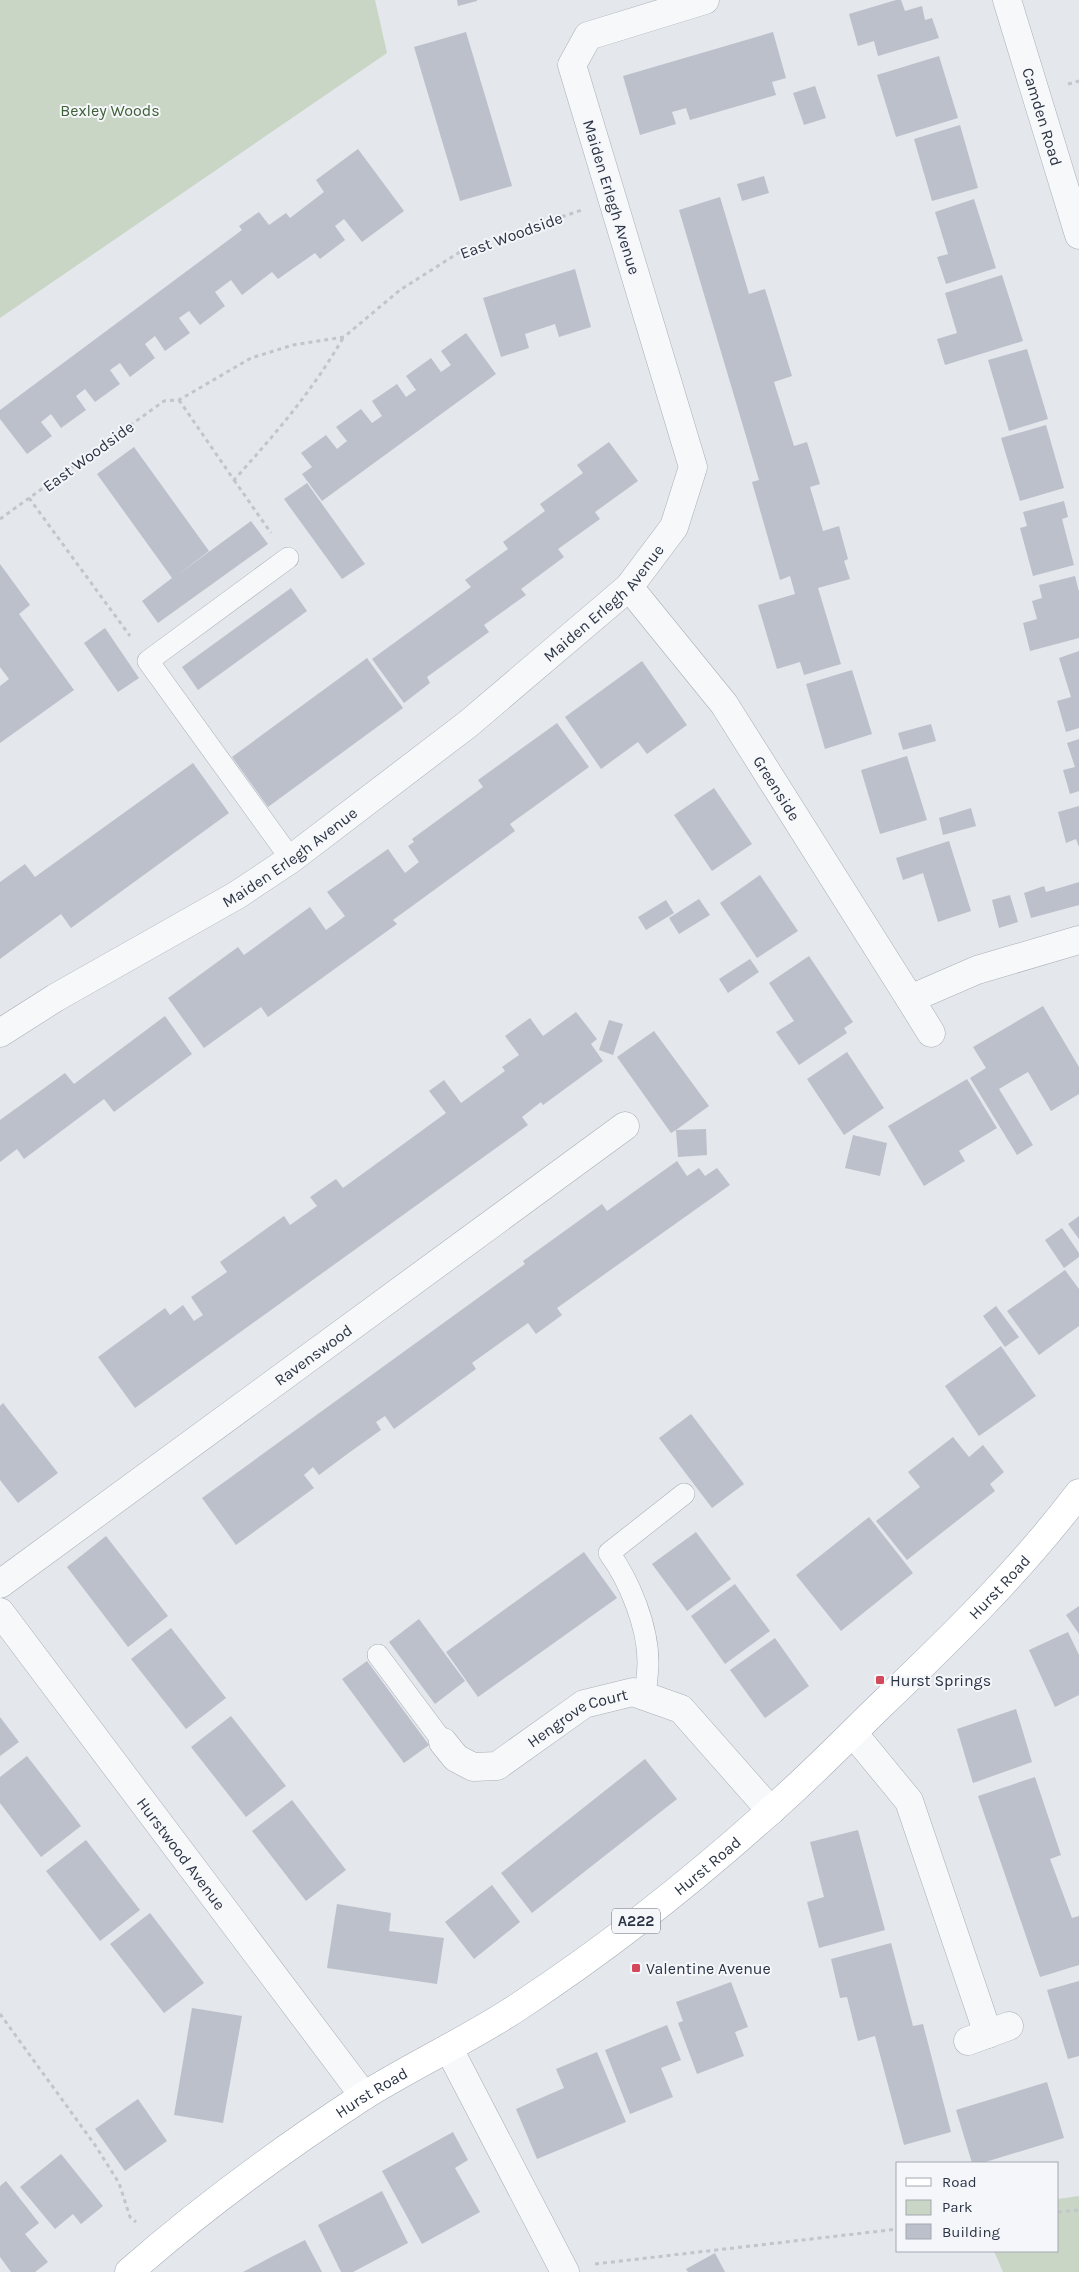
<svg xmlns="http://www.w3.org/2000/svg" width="1079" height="2272" font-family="Karla,sans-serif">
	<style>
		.green { fill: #c9d6c5 }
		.building { fill: #bbc0ca }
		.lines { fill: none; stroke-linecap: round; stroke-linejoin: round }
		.service-casing { stroke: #a9aeb7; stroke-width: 22 }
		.minor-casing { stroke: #a9aeb7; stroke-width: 29 }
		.primary-casing { stroke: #a3abb8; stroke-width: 29 }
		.path { stroke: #c2c5cb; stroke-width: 3; stroke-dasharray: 4 4; stroke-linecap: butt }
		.service { stroke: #f7f8fa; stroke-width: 21 }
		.minor { stroke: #f7f8fa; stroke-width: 28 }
		.primary { stroke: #fff; stroke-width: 28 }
		.poi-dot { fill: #d1495b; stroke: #f4f6f9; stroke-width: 2 }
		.labels { text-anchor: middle; stroke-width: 4; stroke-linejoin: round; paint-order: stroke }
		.shield { fill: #f4f6f9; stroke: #676e7b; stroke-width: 1 }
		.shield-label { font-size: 15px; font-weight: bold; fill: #2b3445 }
		.park-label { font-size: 16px; fill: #3f6138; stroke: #f4f6f9 }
		.street-label { font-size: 16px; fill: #2b3445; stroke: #f4f6f9 }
		.poi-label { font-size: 16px; fill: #2b3445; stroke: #f4f6f9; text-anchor: start }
	</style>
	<rect width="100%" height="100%" fill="#e4e7ec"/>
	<g class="green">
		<polygon points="0,0 375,0 387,53 0,318"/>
		<polygon points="1079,2196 1079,2272 1003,2272 994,2251 1058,2251 1058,2199"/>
	</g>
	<g class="building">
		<polygon points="457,0 477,0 477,1 458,6"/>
		<polygon points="896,0 901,0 905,11 922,6 925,20 932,18 939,38 878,56 874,41 858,46 849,14"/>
		<polygon points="466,32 512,186 460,201 414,47"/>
		<polygon points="773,32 786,78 772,82 776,95 690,120 686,108 672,112 676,124 640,135 623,76"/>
		<polygon points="939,56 958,118 896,137 877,75"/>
		<polygon points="815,86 826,118 804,125 793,93"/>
		<polygon points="960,125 978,188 932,201 914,139"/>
		<polygon points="358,149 404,211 362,242 344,219 335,226 345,240 320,259 315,253 278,279 272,272 242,295 231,280 215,292 225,306 200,325 189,311 179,318 190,333 165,351 155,336 145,344 155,358 130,377 120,363 110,370 120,384 95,402 85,389 76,396 86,410 61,428 51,414 41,422 52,436 27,454 0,419 0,410 242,230 239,226 259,212 269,225 286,213 290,218 324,192 316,180"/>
		<polygon points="764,176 769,193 742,201 737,184"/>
		<polygon points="720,197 749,294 765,289 792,376 774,382 794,446 807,442 820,484 810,487 823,531 839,526 848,559 844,561 850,579 818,588 841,664 804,675 800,662 777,669 758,605 795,594 790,576 780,580 752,482 759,480 679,210"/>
		<polygon points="974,199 996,268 946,284 937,257 948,254 935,212"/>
		<polygon points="575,269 591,327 559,337 555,324 525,334 529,348 501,357 483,298"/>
		<polygon points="1002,275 1023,341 945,365 937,339 957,333 945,293"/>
		<polygon points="466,333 496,374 322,501 302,474 312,467 301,453 326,435 337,449 347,441 336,427 361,409 372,423 382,416 372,401 397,384 406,397 416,390 406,376 431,358 441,372 451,365 441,351"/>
		<polygon points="1027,349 1048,419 1009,431 988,360"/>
		<polygon points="1046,425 1064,488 1020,501 1001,438"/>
		<polygon points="609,442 638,481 595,512 600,519 558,549 564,557 521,589 526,595 484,625 489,632 427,677 430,683 404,703 372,659 471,587 465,580 508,549 503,542 545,511 540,504 583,473 577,465"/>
		<polygon points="134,447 209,551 176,576 251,521 268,544 158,623 142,601 172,578 97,474"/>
		<polygon points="307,483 365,564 342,579 284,499"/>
		<polygon points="1064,501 1068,517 1062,519 1074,565 1033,576 1020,528 1027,526 1023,512"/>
		<polygon points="0,564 30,605 19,614 74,690 0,743 0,686 9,679 0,667"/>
		<polygon points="1075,576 1079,592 1079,638 1030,651 1023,623 1037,619 1032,601 1042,598 1039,585"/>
		<polygon points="291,588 307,611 198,690 182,667"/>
		<polygon points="105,628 139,678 118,692 84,643"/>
		<polygon points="1079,651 1079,728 1066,732 1057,701 1071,697 1059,658"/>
		<polygon points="367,658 403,708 268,807 232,757"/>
		<polygon points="642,661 687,725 647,754 638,742 601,769 565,717"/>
		<polygon points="852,670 872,734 825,749 806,684"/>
		<polygon points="557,723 589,767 510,824 515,831 393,920 397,924 268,1017 261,1007 204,1048 168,998 238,947 244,955 310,907 326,930 336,923 345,916 327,892 388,849 405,873 419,862 408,846 414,842 412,839 483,787 478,780"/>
		<polygon points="931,724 936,741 903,750 898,733"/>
		<polygon points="1079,739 1079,791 1070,794 1063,770 1075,767 1067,743"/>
		<polygon points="907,756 927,820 880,834 861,770"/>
		<polygon points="193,763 229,813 71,928 61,914 0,959 0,882 25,864 35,877"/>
		<polygon points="714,788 752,844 712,871 674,815"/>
		<polygon points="1079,806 1079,847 1076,839 1066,843 1058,812"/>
		<polygon points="971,808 976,826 943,835 939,818"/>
		<polygon points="949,841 971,911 938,922 923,873 903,880 896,858"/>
		<polygon points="760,875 798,931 757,958 720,903"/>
		<polygon points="1079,882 1079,905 1031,918 1024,893 1044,886 1046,892"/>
		<polygon points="1010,895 1018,922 999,928 992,900"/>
		<polygon points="699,899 710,915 679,934 669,918"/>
		<polygon points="666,900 674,913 646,930 638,917"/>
		<polygon points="809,956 853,1022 844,1028 847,1033 799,1065 776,1032 794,1021 769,983"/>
		<polygon points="750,959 759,972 728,993 719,979"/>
		<polygon points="1043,1006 1079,1067 1079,1094 1051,1111 1028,1072 999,1089 1033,1145 1017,1155 970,1078 986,1068 973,1047"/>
		<polygon points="576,1012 597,1039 591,1044 603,1061 543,1105 541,1102 522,1117 528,1125 135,1408 98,1357 165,1308 170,1315 183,1305 194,1321 203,1315 191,1297 227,1272 220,1262 284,1216 290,1225 317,1206 310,1197 336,1179 343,1188 446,1113 429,1091 444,1080 461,1103 505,1071 502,1067 519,1055 505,1036 530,1018 543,1036"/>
		<polygon points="165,1016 192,1054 114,1112 104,1099 24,1159 17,1149 0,1162 0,1120 65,1073 74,1084"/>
		<polygon points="609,1020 623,1024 613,1055 599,1050"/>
		<polygon points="654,1031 709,1106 676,1130 706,1129 707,1155 678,1157 676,1130 671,1133 617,1057"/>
		<polygon points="847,1052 884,1108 844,1135 807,1079"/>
		<polygon points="967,1079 997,1128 959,1151 965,1161 924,1186 888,1126"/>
		<polygon points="853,1135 887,1143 880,1176 845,1168"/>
		<polygon points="677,1161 687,1176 699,1168 705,1176 717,1168 730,1185 557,1308 562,1315 536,1334 528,1323 472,1363 476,1369 394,1429 385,1416 376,1422 381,1430 350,1452 319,1475 313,1467 304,1475 314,1488 236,1545 202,1498 525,1264 523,1261 602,1204 607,1211"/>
		<polygon points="1079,1216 1079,1239 1068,1224"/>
		<polygon points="1062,1228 1079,1253 1079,1257 1064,1268 1045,1240"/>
		<polygon points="1065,1270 1079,1289 1079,1326 1039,1355 1007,1311"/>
		<polygon points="996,1306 1019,1337 1005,1347 983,1316"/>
		<polygon points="1001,1346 1036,1396 979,1436 945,1386"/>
		<polygon points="3,1403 58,1473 18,1503 0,1480 0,1406"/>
		<polygon points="691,1414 744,1484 712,1508 659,1438"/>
		<polygon points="953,1437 969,1457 983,1445 1004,1472 990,1484 995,1491 907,1560 876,1521 920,1487 908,1472"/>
		<polygon points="869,1517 913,1573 841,1631 796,1575"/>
		<polygon points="696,1532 731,1579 687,1611 652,1564"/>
		<polygon points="106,1536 168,1616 128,1647 67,1567"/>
		<polygon points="584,1552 617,1598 478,1697 446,1652"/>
		<polygon points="735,1584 770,1631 725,1664 691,1616"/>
		<polygon points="1079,1606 1079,1634 1066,1615"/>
		<polygon points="419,1619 465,1681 435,1704 389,1642"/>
		<polygon points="171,1628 226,1698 186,1729 131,1659"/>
		<polygon points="1068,1632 1079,1655 1079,1695 1055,1707 1029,1650"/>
		<polygon points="775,1638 809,1686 765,1718 730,1670"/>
		<polygon points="367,1661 429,1745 404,1763 342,1679"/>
		<polygon points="1016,1709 1032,1762 973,1783 957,1729"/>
		<polygon points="231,1716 286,1786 246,1817 191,1747"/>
		<polygon points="0,1717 19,1742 0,1756"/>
		<polygon points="27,1756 81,1826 41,1857 0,1803 0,1777"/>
		<polygon points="645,1759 677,1799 532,1913 501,1873"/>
		<polygon points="1035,1777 1061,1855 1050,1859 1072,1918 1079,1916 1079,1965 1040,1977 978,1796"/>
		<polygon points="292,1800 346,1870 306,1901 252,1831"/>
		<polygon points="858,1830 885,1930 819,1948 807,1902 824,1897 810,1842"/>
		<polygon points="86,1840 140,1910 100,1941 46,1871"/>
		<polygon points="492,1885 520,1922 474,1959 445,1922"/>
		<polygon points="337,1904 391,1913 389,1931 444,1938 437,1984 327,1968"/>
		<polygon points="150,1913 204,1983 164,2013 110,1944"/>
		<polygon points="891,1943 913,2026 923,2024 951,2132 904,2145 875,2036 858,2041 847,1997 840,1998 831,1959"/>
		<polygon points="1079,1981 1079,2056 1068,2059 1047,1990"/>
		<polygon points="731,1982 748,2027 735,2032 744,2056 697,2074 678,2023 683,2021 676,2002"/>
		<polygon points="192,2008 242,2016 223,2123 174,2115"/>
		<polygon points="667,2025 681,2060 661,2068 673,2097 630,2114 605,2050"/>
		<polygon points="597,2052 626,2122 537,2159 516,2109 564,2088 556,2069"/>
		<polygon points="1047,2082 1064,2138 982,2163 972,2163 956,2110"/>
		<polygon points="138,2099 167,2141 125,2171 95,2129"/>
		<polygon points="453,2132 468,2160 455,2168 480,2212 422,2244 382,2171"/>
		<polygon points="61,2154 103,2206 81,2224 73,2214 55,2229 20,2187"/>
		<polygon points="6,2181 39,2223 25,2234 48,2262 35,2272 11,2272 0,2257 0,2186"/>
		<polygon points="382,2191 408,2243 353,2272 341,2272 318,2225"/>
		<polygon points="305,2240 322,2272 243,2272 273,2256"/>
		<polygon points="715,2253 725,2272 688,2272 686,2269"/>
	</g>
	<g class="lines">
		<defs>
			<g id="service">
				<polyline points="288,558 148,661 291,859"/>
				<polyline points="378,1655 443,1742"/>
				<path d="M645 1697C646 1685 648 1673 648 1662 648 1626 629 1580 609 1553L684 1494"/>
			</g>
			<g id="minor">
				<path id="s1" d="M1007 0 1079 235"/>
				<path id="s2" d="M629 587 724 704 910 999 977 970 1079 940"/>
				<polyline points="910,999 931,1033"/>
				<path id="s3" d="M0 1033 55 998 237 895 291 859 468 724 629 587 674 527 693 467 572 65 588 36 705 0"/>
				<path id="s4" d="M0 1584 625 1126"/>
				<path id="s5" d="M0 1612 364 2096"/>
				<polyline points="853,1733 909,1801 988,2034"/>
				<path id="s6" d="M443 1742 456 1758 473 1767 497 1766 584 1704 633 1692 681 1709 771 1811"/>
				<polyline points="968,2041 1009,2026"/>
				<polyline points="449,2049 565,2272"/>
			</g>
			<g id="primary">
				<path id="s7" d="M129 2272C202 2208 281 2150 362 2097 413 2065 468 2040 518 2007 606 1949 690 1883 768 1813 807 1779 843 1742 880 1706 951 1638 1020 1571 1079 1493"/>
			</g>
		</defs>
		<use href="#service" class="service-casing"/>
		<use href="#minor" class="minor-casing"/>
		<use href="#primary" class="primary-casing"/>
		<g class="path">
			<polyline points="1068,84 1079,81"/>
			<path d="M179 400 234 480C276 433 311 393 343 338"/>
			<polyline points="234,480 271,533"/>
			<polyline points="29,498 130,636"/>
			<polyline points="0,519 164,401 179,400 251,358 293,345 344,337 400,290 463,250 582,210"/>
			<polyline points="0,2014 95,2145 119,2183 130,2217 136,2222"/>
			<polyline points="1058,2212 1079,2210"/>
			<polyline points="595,2264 898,2229"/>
		</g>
		<use href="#service" class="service"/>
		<use href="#minor" class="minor"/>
		<use href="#primary" class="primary"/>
	</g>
	<g class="poi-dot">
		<rect x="875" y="1675" width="10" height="10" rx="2.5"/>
		<rect x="631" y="1963" width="10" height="10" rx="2.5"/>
	</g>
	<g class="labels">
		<rect class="shield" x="612" y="1908.5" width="48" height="25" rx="4"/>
		<g class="shield-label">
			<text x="636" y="1926">A222</text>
		</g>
		<g class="park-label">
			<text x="110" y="116">Bexley Woods</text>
		</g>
		<g class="street-label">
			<text dy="6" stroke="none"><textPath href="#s1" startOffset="122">Camden Road</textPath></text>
			<text transform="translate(612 197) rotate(73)" y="6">Maiden Erlegh Avenue</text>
			<text transform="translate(511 235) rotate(-20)" y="6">East Woodside</text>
			<text transform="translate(88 456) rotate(-36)" y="6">East Woodside</text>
			<text dy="6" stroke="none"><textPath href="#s3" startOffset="744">Maiden Erlegh Avenue</textPath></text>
			<text dy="6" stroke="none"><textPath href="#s2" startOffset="250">Greenside</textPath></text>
			<text dy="6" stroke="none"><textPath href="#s3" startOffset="339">Maiden Erlegh Avenue</textPath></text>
			<text dy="6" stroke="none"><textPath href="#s4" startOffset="388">Ravenswood</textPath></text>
			<text dy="6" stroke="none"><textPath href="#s7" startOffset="1112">Hurst Road</textPath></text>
			<text dy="6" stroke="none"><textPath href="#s6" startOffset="159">Hengrove Court</textPath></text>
			<text dy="6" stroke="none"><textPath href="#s5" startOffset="302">Hurstwood Avenue</textPath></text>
			<text dy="6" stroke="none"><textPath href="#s7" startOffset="708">Hurst Road</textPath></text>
			<text dy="6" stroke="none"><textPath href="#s7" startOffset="302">Hurst Road</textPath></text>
		</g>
		<g class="poi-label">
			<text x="890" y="1686">Hurst Springs</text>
			<text x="646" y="1974">Valentine Avenue</text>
		</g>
	</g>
	<rect x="896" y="2162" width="162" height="90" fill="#f4f6f9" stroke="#a4a8b1"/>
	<rect x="906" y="2178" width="25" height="8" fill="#ffffff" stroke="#a4a8b1"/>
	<text x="942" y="2187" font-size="15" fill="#2b3445">Road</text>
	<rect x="906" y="2200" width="25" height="15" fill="#c9d6c5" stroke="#a4a8b1"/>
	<text x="942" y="2212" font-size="15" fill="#2b3445">Park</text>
	<rect x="906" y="2224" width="25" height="15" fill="#bbc0ca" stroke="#a4a8b1"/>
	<text x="942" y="2237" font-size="15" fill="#2b3445">Building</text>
</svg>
